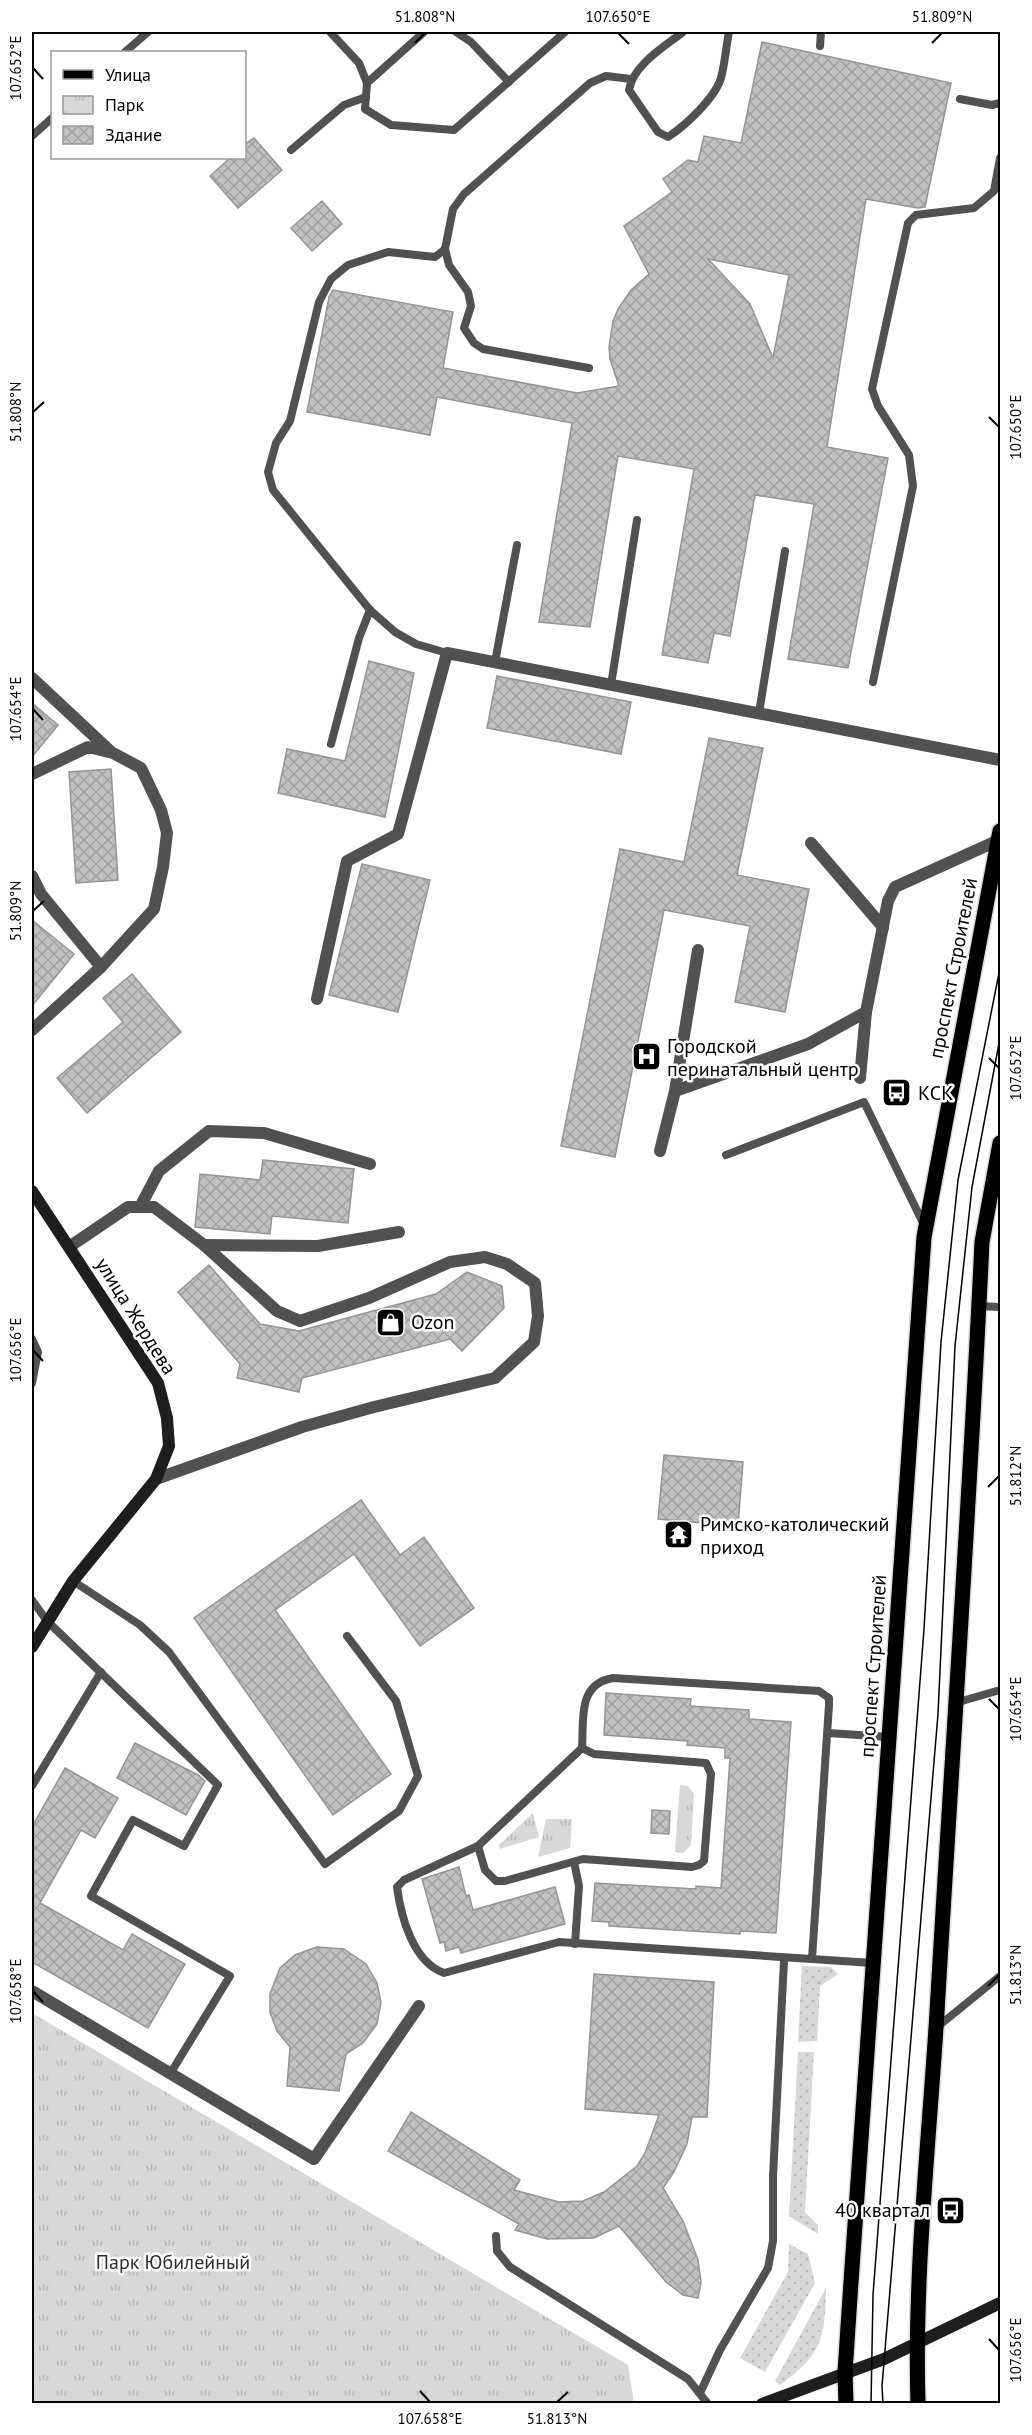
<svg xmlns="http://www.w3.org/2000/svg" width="1032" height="2435" font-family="'PT Sans',sans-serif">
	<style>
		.grass { fill: url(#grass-dots) }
		.park { fill: url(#park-tufts) }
		.building { fill: url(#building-cross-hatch); stroke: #959595; stroke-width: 1.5; fill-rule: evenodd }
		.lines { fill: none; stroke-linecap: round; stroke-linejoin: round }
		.primary-casing { stroke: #dbdbdb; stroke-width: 18 }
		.lane { stroke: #515151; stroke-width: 8 }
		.street { stroke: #515151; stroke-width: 12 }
		.secondary { stroke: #1e1e1e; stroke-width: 12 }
		.primary { stroke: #000; stroke-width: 15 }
		.tram { stroke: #000; stroke-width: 1.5 }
		.ticks { fill: none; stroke: #000; stroke-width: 2 }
		.labels { text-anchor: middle; stroke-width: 5; stroke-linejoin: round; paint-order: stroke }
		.street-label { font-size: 20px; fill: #000; stroke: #fff }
		.poi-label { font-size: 20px; fill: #000; stroke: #fff; text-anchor: start }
		.park-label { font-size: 20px; fill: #2f2f2f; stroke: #fff }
		.neatline { fill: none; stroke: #000; stroke-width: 2 }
		.ticks-label { font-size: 15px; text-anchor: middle; fill: #000 }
	</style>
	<defs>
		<pattern id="grass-dots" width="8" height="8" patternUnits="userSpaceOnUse" patternTransform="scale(1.5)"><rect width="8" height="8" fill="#d8d8d8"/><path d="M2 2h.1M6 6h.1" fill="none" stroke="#b8b8b8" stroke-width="1.8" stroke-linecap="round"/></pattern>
		<pattern id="park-tufts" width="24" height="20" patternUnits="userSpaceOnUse" patternTransform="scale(1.5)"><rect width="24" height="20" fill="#d8d8d8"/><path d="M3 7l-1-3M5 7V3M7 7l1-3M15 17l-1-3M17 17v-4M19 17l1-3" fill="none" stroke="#b8b8b8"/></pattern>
		<pattern id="building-cross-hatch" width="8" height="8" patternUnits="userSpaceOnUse" patternTransform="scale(1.5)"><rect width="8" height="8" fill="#c0c0c0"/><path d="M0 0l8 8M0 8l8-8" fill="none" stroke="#a3a3a3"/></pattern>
	</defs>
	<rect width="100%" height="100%" fill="#fff"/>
	<g class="grass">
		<polygon points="802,1966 831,1967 838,1974 820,1986 817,2041 798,2042"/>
		<polygon points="798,2052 814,2052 805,2212 818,2225 818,2234 789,2216"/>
		<polygon points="789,2244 808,2254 815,2283 765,2372 740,2358 788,2272"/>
		<path d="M826 2288C825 2339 822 2354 780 2385L775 2381Z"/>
	</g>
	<g class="park">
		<polygon points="680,1785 688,1786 694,1794 691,1845 683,1853 675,1852"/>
		<polygon points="533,1813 539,1837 500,1849 499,1845"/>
		<polygon points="546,1819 572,1819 570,1848 538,1857"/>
		<polygon points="32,2013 628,2365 634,2403 32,2403"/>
	</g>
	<g class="building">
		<path d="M762 42 951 83 925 207 918 208 866 199 827 447 888 458 848 668 788 659 814 504 755 495 730 636 714 633 708 663 662 655 694 469 618 456 590 627 539 622 572 423 437 397 430 435 307 412 329 297 333 290 453 312 443 368 577 393 619 386 610 359 609 347 613 321 618 309 631 290 649 274 624 226 672 192 663 179 688 160 698 162 704 136 741 143ZM708 259 789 275 773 358 750 304Z"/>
		<polygon points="254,138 282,170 238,208 210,176 230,158 244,158 244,145"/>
		<polygon points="322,201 342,224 312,251 291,228"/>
		<polygon points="369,661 414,673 385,817 278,793 287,749 345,761"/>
		<polygon points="497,676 631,702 621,754 487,728"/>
		<polygon points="32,703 58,725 32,757"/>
		<polygon points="709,738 763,748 737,875 809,889 785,1012 735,1002 750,926 664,910 615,1157 561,1146 620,849 684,862"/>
		<polygon points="111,769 118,880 76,883 69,772"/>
		<polygon points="362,864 430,880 398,1012 329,995"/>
		<polygon points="32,920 74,954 32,1006"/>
		<polygon points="132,974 181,1032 87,1113 57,1078 123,1022 103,998"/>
		<polygon points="263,1160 354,1169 348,1223 272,1216 270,1234 195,1227 200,1174 260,1180"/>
		<polygon points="209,1265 260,1324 299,1331 436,1294 467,1272 502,1286 504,1308 462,1351 450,1339 302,1378 299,1392 237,1378 240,1364 178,1292"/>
		<polygon points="664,1455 743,1462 738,1526 658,1519"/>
		<polygon points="361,1500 400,1555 424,1537 474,1608 420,1646 354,1554 275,1610 391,1774 333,1815 194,1618"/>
		<polygon points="606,1693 691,1699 690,1706 749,1710 749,1719 791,1722 776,1933 740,1931 740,1934 609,1926 609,1922 592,1921 595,1883 696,1889 696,1886 721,1888 730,1758 725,1758 725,1748 687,1745 688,1741 604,1735"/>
		<polygon points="135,1743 198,1775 205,1781 186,1815 117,1778"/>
		<polygon points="65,1768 118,1798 95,1838 81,1830 40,1903 123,1950 132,1934 185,1964 148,2028 32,1962 32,1827"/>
		<polygon points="652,1810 670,1811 669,1834 651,1833"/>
		<polygon points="459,1867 466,1896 469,1895 473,1910 555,1887 565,1924 461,1953 459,1947 446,1951 444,1942 440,1943 422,1879"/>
		<polygon points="317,1947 344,1949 366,1964 377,1983 381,2002 377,2024 363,2043 346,2054 339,2091 287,2086 290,2047 277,2031 270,2012 270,1994 280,1968 295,1955"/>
		<polygon points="594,1974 714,1982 707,2117 692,2117 687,2144 674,2172 663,2188 683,2221 698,2260 701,2282 698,2298 683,2295 666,2282 619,2226 594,2238 547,2239 515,2230 519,2224 388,2151 411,2112 520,2180 514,2190 559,2202 583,2201 604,2192 637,2166 645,2153 659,2115 585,2109"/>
	</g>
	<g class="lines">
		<defs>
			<g id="primary">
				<polyline points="846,2404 845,2372 851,2282 924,1237 1000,831"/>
				<path d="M918 2404C914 2273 929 2143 937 2012 952 1756 970 1499 982 1242L1000 1143"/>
			</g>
		</defs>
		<use href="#primary" class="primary-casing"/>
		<g class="lane">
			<polyline points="330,32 359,63 367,83 365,109 391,125 454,130 565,32"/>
			<polyline points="456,32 471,42 509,82"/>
			<path d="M683 32C664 47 633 65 629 90L658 132 668 137C685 126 715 98 721 78 725 63 726 47 729 32"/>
			<polyline points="820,46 821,32"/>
			<polyline points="125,52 148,32"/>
			<polyline points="367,83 424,32"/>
			<polyline points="960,99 992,105 1000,103"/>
			<polyline points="32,136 52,118"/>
			<polyline points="291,150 344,105 366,97"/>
			<polyline points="445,249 449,265 468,292 471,306 464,328 474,343 483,349 589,368"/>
			<polyline points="447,653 416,644 395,632 370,610 273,490 268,472 276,443 290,421 319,302 331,279 348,265 388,252 435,257 445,249 453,209 464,194 590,83 606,76 631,79"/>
			<polyline points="495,662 517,545"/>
			<polyline points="873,682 913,486 909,455 878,406 872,389 908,223 916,215 974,208 994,191 1000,158"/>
			<polyline points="611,685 637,520"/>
			<polyline points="759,713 785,551"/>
			<polyline points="331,744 359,638 370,610"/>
			<polyline points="726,1155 864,1102 925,1227"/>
			<polyline points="978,1306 1000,1307"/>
			<polyline points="32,1339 38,1352 32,1383"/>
			<polyline points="73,1581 140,1625 169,1652 325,1864 399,1811 418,1776 396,1701 347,1636"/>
			<polyline points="32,1600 47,1621 218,1785 184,1846 133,1820 91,1896 230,1976 170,2074"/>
			<polyline points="955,1703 1000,1690"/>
			<polyline points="828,1733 889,1737"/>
			<polyline points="32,1786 101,1672"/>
			<polyline points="478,1846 485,1870 496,1881 505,1881 583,1859 692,1867 699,1865 704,1861 711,1774 706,1763 594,1754 582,1748"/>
			<polyline points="574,1862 579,1886 575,1944"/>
			<path d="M812 1959 829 1705V1698L819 1691 613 1678C577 1684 584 1720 582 1748L478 1846 404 1880 397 1887C401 1917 413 1962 444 1973L559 1942 796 1958 873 1963"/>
			<polyline points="936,2028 1000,1976"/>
			<polyline points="496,2236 497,2251 510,2267 688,2379 708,2404"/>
			<polyline points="700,2393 720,2350 768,2268 773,2241 773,2176 784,1961"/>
		</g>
		<g class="street">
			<polyline points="32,678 110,751"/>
			<polyline points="32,774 88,747 113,753 141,768 161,810 167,833 163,867 154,909 101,967 32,1030"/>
			<polyline points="811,843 883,927"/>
			<polyline points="32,876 41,894 101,967"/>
			<polyline points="317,999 347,861 398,834 447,653 1000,760"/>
			<polyline points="860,1078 866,1012 888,901 895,887 999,840"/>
			<polyline points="675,1091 808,1044 866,1012"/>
			<polyline points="660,1151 675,1091 698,950"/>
			<polyline points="140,1207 159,1171 209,1131 264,1133 370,1164"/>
			<polyline points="204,1245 318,1246 399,1232"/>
			<polyline points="69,1247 128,1207 154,1207 204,1245 277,1311 300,1321 369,1298 450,1262 485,1257 507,1264 535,1283 538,1316 534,1342 495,1378 374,1407 302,1427 156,1479"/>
			<polyline points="32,1991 314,2159 419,2006"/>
		</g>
		<g class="secondary">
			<polyline points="32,1191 158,1383 167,1418 169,1446 156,1479 73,1581 32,1647"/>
			<polyline points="762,2404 884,2359 1000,2303"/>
		</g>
		<use href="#primary" class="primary"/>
		<g class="tram">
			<polyline points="871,2404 873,2295 924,1629 941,1342 958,1180 1000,968"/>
			<polyline points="883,2404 882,2386 938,1714 955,1346 972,1187 1000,1038"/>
		</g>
	</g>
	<path class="ticks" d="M618 33 629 44M415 43 425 33M932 43 942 33M33 68 43 79M33 412 44 402M989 417 999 427M33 709 43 720M33 911 44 901M989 1058 999 1068M33 1350 43 1361M988 1487 999 1476M989 1699 999 1709M988 1986 999 1975M33 1991 43 2002M989 2339 999 2350M420 2391 430 2402M557 2402 568 2392"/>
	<defs>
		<symbol id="hospital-square" viewBox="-11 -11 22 22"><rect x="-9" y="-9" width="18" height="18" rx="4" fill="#000" stroke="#fff"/><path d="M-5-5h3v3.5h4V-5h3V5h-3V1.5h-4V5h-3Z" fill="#fff"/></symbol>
		<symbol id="bus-square" viewBox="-11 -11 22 22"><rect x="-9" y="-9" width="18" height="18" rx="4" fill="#000" stroke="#fff"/><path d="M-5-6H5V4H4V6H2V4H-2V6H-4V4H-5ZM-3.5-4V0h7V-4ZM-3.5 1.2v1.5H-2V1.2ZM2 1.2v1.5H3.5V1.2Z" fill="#fff"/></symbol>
		<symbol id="shop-square" viewBox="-11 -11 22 22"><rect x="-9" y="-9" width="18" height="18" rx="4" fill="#000" stroke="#fff"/><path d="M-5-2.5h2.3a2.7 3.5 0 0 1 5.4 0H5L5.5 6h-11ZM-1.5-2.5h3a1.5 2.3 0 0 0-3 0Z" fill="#fff"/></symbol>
		<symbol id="temple-square" viewBox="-11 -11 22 22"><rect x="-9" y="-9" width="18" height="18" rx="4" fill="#000" stroke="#fff"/><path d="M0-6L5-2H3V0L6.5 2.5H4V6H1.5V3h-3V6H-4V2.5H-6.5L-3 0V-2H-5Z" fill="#fff"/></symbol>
	</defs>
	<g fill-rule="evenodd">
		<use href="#hospital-square" x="630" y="1040" width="33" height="33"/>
		<use href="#bus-square" x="880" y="1076" width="33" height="33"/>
		<use href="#shop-square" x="374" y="1306" width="33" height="33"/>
		<use href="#temple-square" x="662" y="1518" width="33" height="33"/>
		<use href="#bus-square" x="934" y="2194" width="33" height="33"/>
	</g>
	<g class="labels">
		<g class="street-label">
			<text transform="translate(953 968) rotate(-79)" y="7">проспект Строителей</text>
			<text transform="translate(136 1316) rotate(58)" y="7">улица Жердева</text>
			<text transform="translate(873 1666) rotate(-86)" y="7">проспект Строителей</text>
		</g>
		<g class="poi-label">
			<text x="667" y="1053">Городской<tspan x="667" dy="23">перинатальный центр</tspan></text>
			<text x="918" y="1100">КСК</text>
			<text x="411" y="1329">Ozon</text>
			<text x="700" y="1531">Римско-католический<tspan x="700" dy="23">приход</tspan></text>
			<text x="930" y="2217" text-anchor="end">40 квартал</text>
		</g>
		<g class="park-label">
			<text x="173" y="2269">Парк Юбилейный</text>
		</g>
	</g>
	<rect width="1032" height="2435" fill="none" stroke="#ffffff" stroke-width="66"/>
	<rect x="51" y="51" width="195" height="108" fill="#ffffff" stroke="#999999" stroke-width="1.5"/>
	<rect x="63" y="70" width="30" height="9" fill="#000000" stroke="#999999" stroke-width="1.5"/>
	<text x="105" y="81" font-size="18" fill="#000000">Улица</text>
	<rect x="63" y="96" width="30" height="18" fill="url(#park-tufts)" stroke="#999999" stroke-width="1.5"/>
	<text x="105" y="111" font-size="18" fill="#000000">Парк</text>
	<rect x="63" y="126" width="30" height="18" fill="url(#building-cross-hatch)" stroke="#999999" stroke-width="1.5"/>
	<text x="105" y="141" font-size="18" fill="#000000">Здание</text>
	<rect x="33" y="33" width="966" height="2369" class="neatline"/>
	<g class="ticks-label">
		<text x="425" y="22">51.808°N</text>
		<text x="618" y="22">107.650°E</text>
		<text x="942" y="22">51.809°N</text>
		<text transform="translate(16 68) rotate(-90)" y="5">107.652°E</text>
		<text transform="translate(16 412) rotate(-90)" y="5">51.808°N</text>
		<text transform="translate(1016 427) rotate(-90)" y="5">107.650°E</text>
		<text transform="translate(16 709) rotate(-90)" y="5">107.654°E</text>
		<text transform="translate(16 911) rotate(-90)" y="5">51.809°N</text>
		<text transform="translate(1016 1068) rotate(-90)" y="5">107.652°E</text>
		<text transform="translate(16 1350) rotate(-90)" y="5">107.656°E</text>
		<text transform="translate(1016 1476) rotate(-90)" y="5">51.812°N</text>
		<text transform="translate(1016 1709) rotate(-90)" y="5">107.654°E</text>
		<text transform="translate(1016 1975) rotate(-90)" y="5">51.813°N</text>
		<text transform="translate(16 1991) rotate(-90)" y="5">107.658°E</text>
		<text transform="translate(1016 2350) rotate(-90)" y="5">107.656°E</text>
		<text x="430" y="2424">107.658°E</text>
		<text x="557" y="2424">51.813°N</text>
	</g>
</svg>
